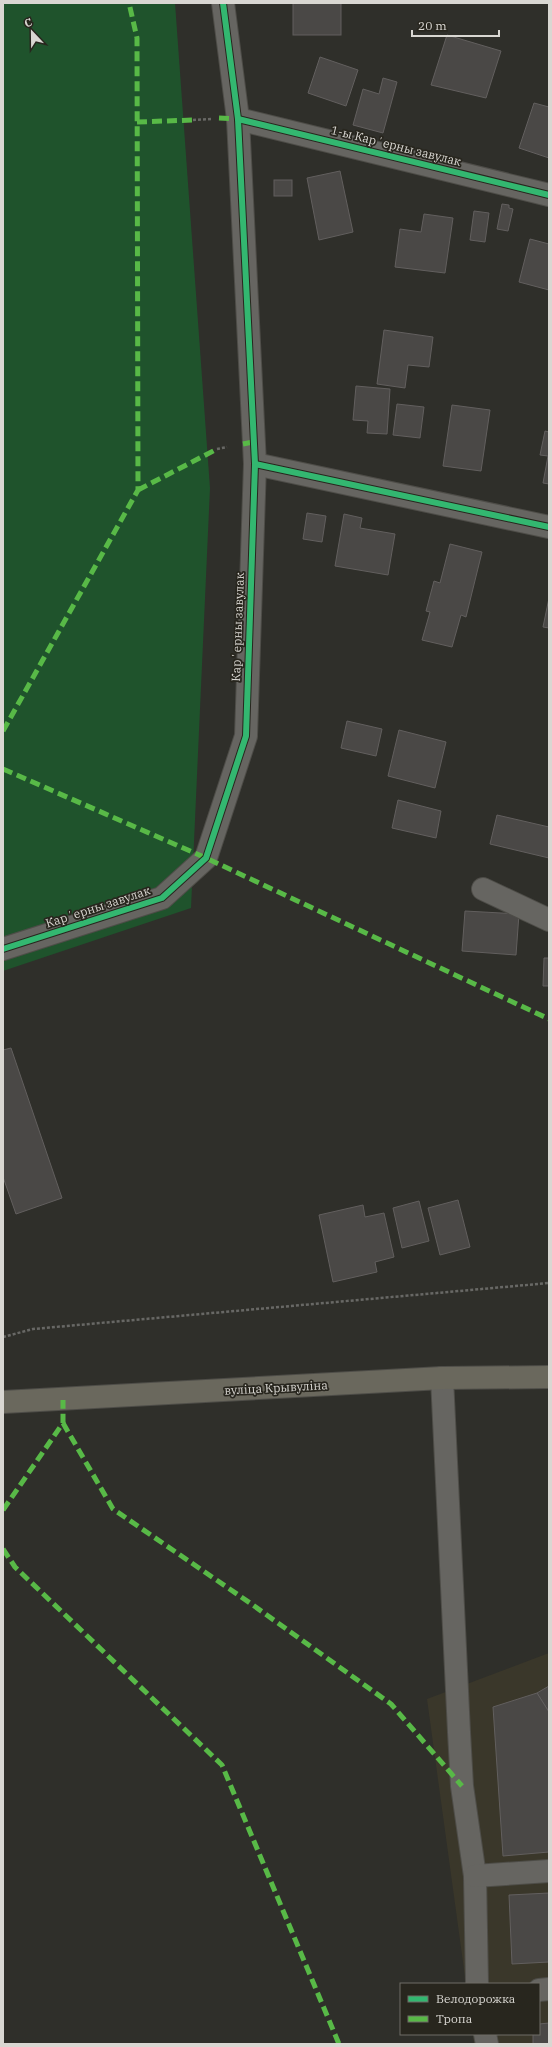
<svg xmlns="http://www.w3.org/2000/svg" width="552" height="2047" font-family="'IBM Plex Serif',serif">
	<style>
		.built { fill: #3a372a }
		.green { fill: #1f532c }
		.building { fill: #4a4846; stroke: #625f5e }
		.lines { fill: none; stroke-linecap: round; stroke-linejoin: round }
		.minor-casing { stroke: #4e4d48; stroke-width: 24 }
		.major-casing { stroke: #4e4d48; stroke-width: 24 }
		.path { stroke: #686865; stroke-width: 2.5; stroke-dasharray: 3 2; stroke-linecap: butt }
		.minor { stroke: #666561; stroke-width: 22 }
		.major { stroke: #6a685d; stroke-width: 22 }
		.quiet { stroke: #58b947; stroke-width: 5; stroke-dasharray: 10 5; stroke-linecap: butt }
		.cycleway-casing { stroke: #28261e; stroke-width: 8 }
		.cycleway { stroke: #33b770; stroke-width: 6 }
		.labels { text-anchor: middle; stroke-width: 3.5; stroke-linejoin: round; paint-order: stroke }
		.street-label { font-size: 12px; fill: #d9d7d2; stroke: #28261e }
	</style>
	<rect width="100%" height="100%" fill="#2f2f2a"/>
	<polygon class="built" points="549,1653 549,2044 474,2044 473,2034 539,2034 539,1984 466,1984 427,1699"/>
	<polygon class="green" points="3,3 175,3 210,488 191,908 3,971"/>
	<g class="building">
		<rect x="293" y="3" width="48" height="32"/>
		<polygon points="447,35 501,51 486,98 431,85"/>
		<polygon points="320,57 358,70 346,106 308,93"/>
		<polygon points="383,78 397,82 383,133 353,125 363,89 379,94"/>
		<polygon points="534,103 549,107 549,158 519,148"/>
		<polygon points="340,171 353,232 319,240 307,178"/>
		<rect x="274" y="180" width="18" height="16"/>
		<polygon points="502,204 509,205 509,208 513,209 508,231 497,229"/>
		<polygon points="474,211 489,213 485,242 470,240"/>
		<polygon points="424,214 453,218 445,273 395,267 400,229 421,232"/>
		<polygon points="530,239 549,244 549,290 519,282"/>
		<polygon points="384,330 433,337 429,367 408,365 405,388 377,384"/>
		<polygon points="356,386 390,389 387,434 367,433 368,421 353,420"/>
		<polygon points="397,404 424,407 420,438 393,435"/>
		<polygon points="452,405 490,410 481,471 443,466"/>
		<polygon points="545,431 549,432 549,484 543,483 548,456 540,455"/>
		<polygon points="307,513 326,516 322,542 303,539"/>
		<polygon points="344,514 362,518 360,528 395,534 388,575 335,566"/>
		<polygon points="450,544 482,552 466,617 461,615 452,647 422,640 430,612 426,611 434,581 440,583"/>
		<polygon points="549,598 549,628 543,627"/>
		<polygon points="347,721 382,729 376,756 341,748"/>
		<polygon points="399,730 446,742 435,788 388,776"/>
		<polygon points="398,800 441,811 436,838 392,828"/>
		<polygon points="497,815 549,827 549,858 490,844"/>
		<polygon points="465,911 519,914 516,955 462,951"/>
		<polygon points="544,958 549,958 549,986 543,986"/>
		<polygon points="11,1048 62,1198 16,1214 3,1177 3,1050"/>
		<polygon points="458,1200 470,1247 440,1255 428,1208"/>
		<polygon points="419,1201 429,1241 402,1248 393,1208"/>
		<polygon points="363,1205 365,1217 384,1213 394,1257 375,1262 377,1272 333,1282 319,1215"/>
		<polygon points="549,1686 549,1712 537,1693"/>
		<polygon points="537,1693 549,1712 549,1852 503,1856 493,1707"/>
		<polygon points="549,1893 549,1962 512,1964 509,1895"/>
		<polygon points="549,2023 549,2044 533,2044 533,2034 539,2034 539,2024"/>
	</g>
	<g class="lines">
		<defs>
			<g id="minor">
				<polyline points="238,119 549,195"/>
				<polyline points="255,464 549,527"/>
				<polyline points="483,889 549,920"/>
				<polyline points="3,949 162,898 206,858 246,736 255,464 238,119 223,3"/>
				<polyline points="442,1378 459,1732 462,1786 475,1876 477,1984"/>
				<polyline points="475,1876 549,1871"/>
				<polyline points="539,1990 549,1989"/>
				<polyline points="485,2034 487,2044"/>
			</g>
			<polyline id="major" points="3,1402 442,1378 549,1377"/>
		</defs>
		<use href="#minor" class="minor-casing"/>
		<use href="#major" class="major-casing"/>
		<g class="path">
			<polyline points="193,120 213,119"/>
			<polyline points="217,449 227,447"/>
			<polyline points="3,1337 33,1329 549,1283"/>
		</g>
		<use href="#minor" class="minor"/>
		<use href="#major" class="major"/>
		<g class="quiet">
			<polyline points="219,118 238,119"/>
			<polyline points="137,122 193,120"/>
			<polyline points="243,444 253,442"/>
			<polyline points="138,490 217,449"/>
			<polyline points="3,731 138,490 137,38 129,3"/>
			<polyline points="3,769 206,858 549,1019"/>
			<polyline points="63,1423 113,1509 250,1603 391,1704 462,1786"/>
			<polyline points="3,1510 63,1423 63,1400"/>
			<polyline points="3,1549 15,1567 222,1765 339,2044"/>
		</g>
		<defs>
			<g id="cycleway">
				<polyline points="238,119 549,195"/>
				<polyline points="255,464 549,527"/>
				<polyline points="3,949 162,898 206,858 246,736 255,464 238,119 223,3"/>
			</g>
		</defs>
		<use href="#cycleway" class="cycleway-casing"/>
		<use href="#cycleway" class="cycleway"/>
	</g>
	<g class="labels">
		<g class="street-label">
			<text transform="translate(396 146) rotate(14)" y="4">1-ы Карʼерны завулак</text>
			<text transform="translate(238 627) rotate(-88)" y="4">Карʼерны завулак</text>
			<text transform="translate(98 907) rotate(-18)" y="4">Карʼерны завулак</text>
			<text transform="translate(276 1388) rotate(-3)" y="4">вуліца Крывуліна</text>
		</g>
	</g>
	<rect width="552" height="2047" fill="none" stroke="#d9d7d2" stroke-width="8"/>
	<rect x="400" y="1983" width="140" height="52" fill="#28261e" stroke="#6f6d66"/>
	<rect x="408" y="1996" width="20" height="6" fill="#33b770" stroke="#6f6d66"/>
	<text x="436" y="2003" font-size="12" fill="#d9d7d2">Велодорожка</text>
	<rect x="408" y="2016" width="20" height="6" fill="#58b947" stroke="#6f6d66"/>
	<text x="436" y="2023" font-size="12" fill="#d9d7d2">Тропа</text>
	<g transform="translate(32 32) rotate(338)" stroke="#28261e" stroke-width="3" paint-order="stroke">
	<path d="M0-3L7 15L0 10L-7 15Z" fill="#d9d7d2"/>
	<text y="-6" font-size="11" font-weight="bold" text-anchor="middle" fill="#d9d7d2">С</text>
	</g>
	<path d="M412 30v6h87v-6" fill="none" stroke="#d9d7d2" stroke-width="2"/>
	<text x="418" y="30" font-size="12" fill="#d9d7d2" stroke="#28261e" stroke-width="3" paint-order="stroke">20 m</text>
</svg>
